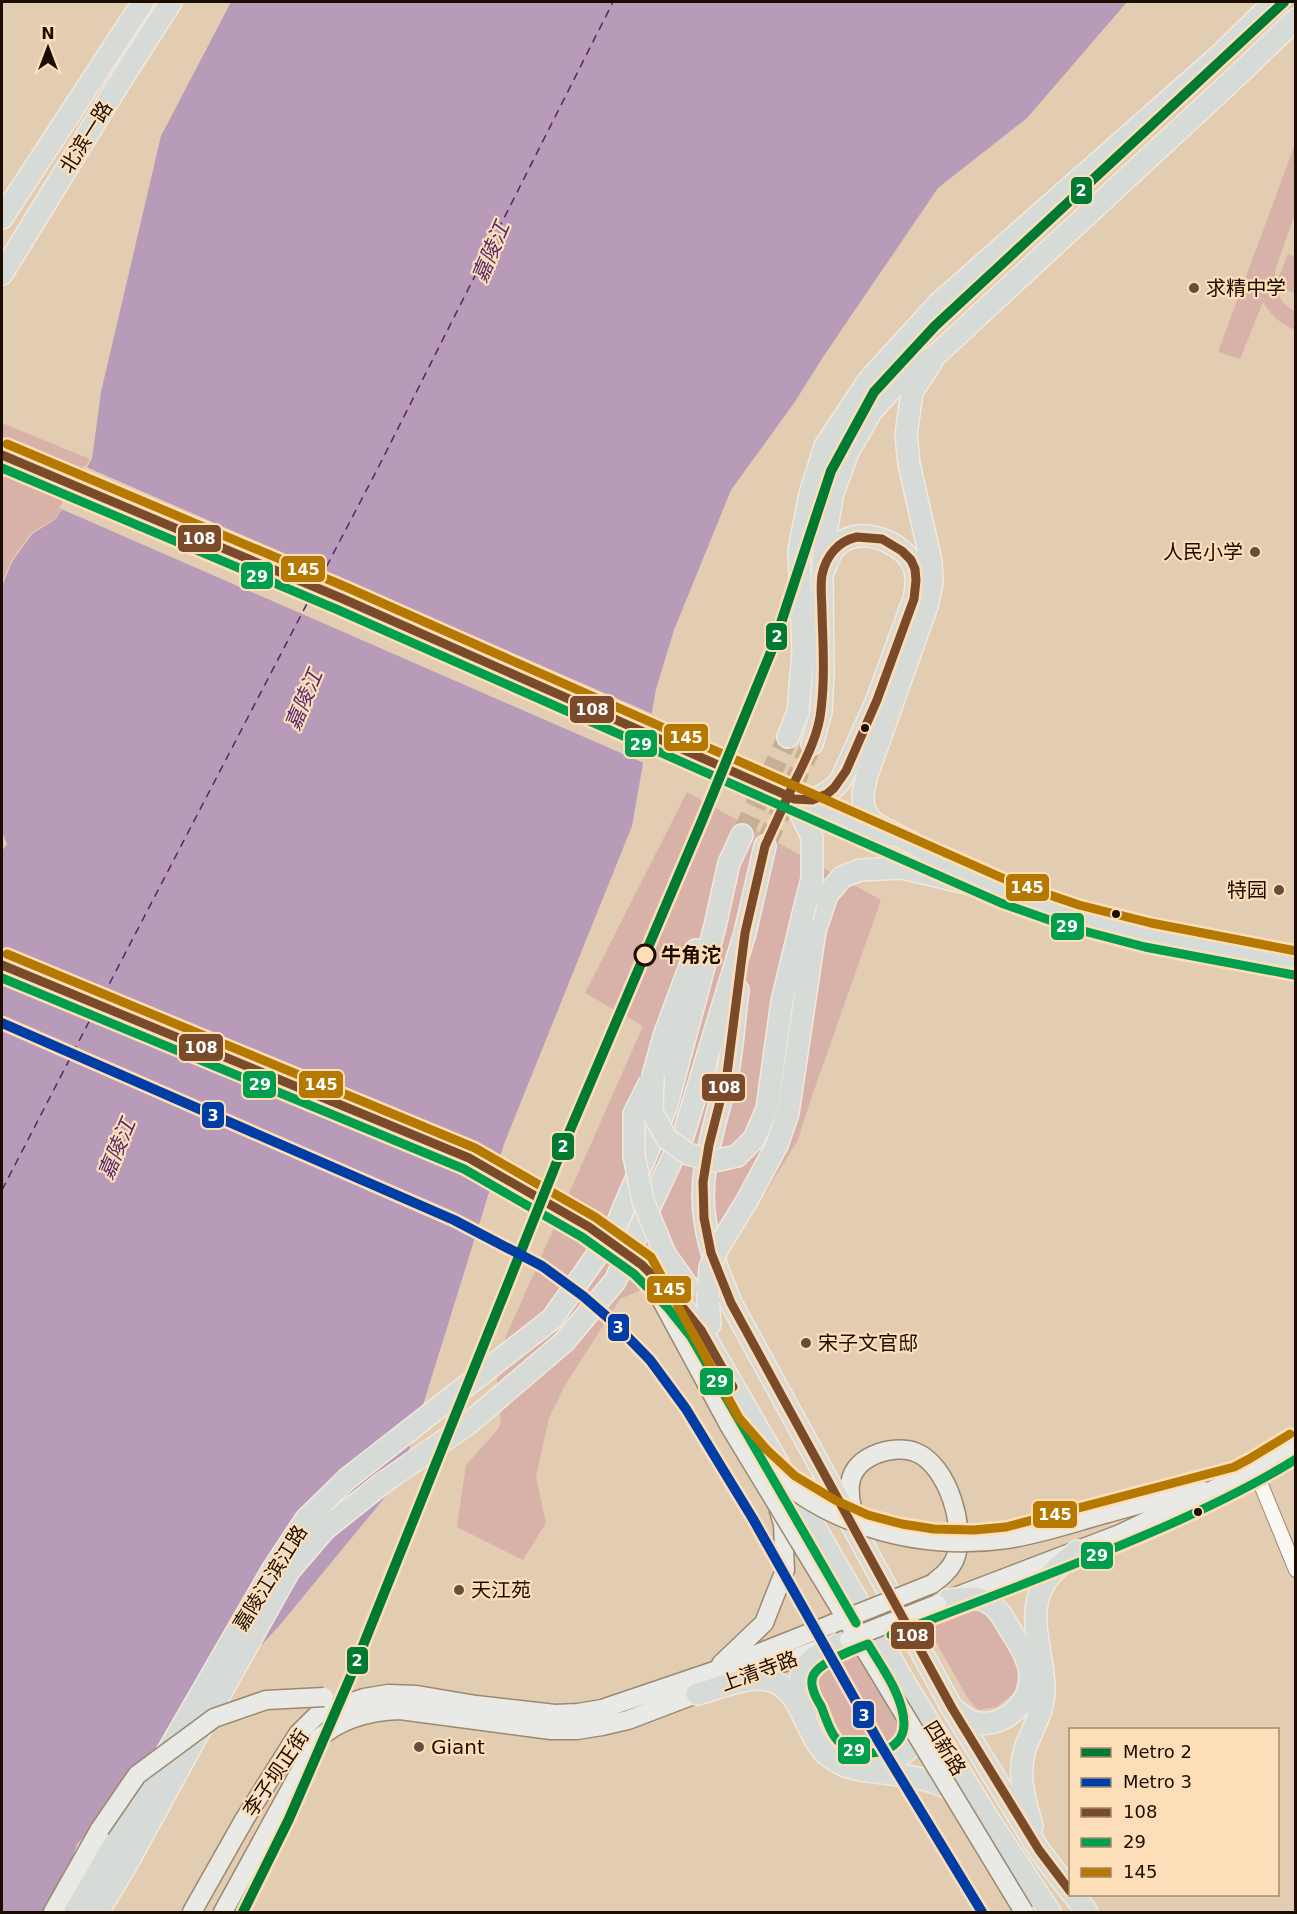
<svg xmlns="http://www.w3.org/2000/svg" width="1297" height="1914" font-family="'DejaVu Sans','Noto Sans SC',sans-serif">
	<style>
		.green { fill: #d8b2a9 }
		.water { fill: #b89ab9 }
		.pier { fill: #e3cdb2 }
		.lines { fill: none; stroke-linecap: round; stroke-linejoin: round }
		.ferry { stroke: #53276b; stroke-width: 1.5; stroke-dasharray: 8 6; stroke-linecap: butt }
		.primary-tunnel { stroke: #c5b097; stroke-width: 21; stroke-dasharray: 21 10; stroke-linecap: butt }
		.street-casing { stroke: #9b896f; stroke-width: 16 }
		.secondary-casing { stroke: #9b896f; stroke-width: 21 }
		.primary-casing { stroke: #f2e8dc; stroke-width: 24 }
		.street { stroke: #fbf8f3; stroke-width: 14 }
		.secondary { stroke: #e9e9e5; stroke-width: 18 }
		.primary { stroke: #d6dbd7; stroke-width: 21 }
		.secondary-bridge-casing { stroke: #9b896f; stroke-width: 21; stroke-linecap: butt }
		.primary-bridge-casing { stroke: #f2e8dc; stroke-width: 24; stroke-linecap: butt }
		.secondary-bridge { stroke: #e9e9e5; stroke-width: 18 }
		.primary-bridge { stroke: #d6dbd7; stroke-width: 21 }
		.bus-1-casing { stroke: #fddeb9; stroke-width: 14 }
		.bus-2-casing { stroke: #fddeb9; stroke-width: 14 }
		.bus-3-casing { stroke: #fddeb9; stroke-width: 14 }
		.bus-1 { stroke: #7a4b2a; stroke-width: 9 }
		.bus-2 { stroke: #019e4d; stroke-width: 9 }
		.bus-3 { stroke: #b57800; stroke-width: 9 }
		.metro-1-casing { stroke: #fddeb9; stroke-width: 15 }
		.metro-2-casing { stroke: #fddeb9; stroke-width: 15 }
		.metro-1 { stroke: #007a33; stroke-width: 10 }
		.metro-2 { stroke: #003da5; stroke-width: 10 }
		.poi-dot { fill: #61503e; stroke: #fddeb9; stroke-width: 2 }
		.bus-dot { fill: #1b0d00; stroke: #fddeb9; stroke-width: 2 }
		.stop-dot { fill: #fddeb9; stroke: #1b0d00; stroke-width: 3 }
		.labels { text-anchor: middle; stroke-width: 4.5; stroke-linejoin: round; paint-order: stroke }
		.street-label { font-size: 20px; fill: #1b0d00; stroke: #fddeb9 }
		.poi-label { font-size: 20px; fill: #1b0d00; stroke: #fddeb9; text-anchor: start }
		.stop-label { font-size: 20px; font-weight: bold; fill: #1b0d00; stroke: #fddeb9; text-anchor: start }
		.water-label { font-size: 21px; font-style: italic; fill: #53276b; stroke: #fddeb9 }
		.line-badge { stroke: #fddeb9; stroke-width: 2 }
		.badge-label { font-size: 16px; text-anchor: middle; font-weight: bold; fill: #fff }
	</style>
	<rect width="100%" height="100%" fill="#e3cdb2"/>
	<g class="green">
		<path d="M1295 144V214L1275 270 1276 284 1288 254 1295 257V293L1275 286 1283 303 1295 312V330C1280 324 1272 316 1263 302L1240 359 1218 352Z"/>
		<polygon points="2,423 90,459 56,518 31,533 11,561 2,582"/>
		<polygon points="687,792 881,900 810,1102 798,1140 725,1258 694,1279 641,1290 620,1299 564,1387 549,1418 536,1477 546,1523 523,1560 457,1527 466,1465 499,1428 501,1419 499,1410 497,1380 503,1343 643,1026 585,993"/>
		<polygon points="978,1609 995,1616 1020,1661 1015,1692 997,1707 978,1710 969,1700 928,1628"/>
		<polygon points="847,1652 857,1652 901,1724 899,1741 895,1747 888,1752 862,1758 853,1756 840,1747 813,1695 811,1678 816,1669 838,1654"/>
	</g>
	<polygon class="water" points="231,2 1127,2 1027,118 938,188 823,357 794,403 731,490 674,630 656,689 632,826 504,1144 400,1479 279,1626 77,1844 55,1912 2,1912 2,851 7,844 2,832 2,586 12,562 32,534 56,519 92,459 101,392 161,136"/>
	<polygon class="pier" points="84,466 655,715 646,764 59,508"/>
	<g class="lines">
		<g class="ferry">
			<polyline points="320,579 379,466 613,2"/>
			<polyline points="103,996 311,596"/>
			<polyline points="2,1190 93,1014"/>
		</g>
		<g class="primary-tunnel">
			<polyline points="742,835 788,737"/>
			<polyline points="765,846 812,744"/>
		</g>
		<defs>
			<polyline id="street" points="1255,1470 1296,1570"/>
			<g id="secondary">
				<polyline points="649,1277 729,1425"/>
				<polyline points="1108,1513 1199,1488"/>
				<path d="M857 1525C846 1493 843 1466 879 1453 890 1449 905 1448 915 1452 948 1464 968 1531 954 1561 949 1571 941 1577 932 1584"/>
				<polyline points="955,1597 1120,1534 1255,1470 1296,1444"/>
				<polyline points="721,1664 764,1623 785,1570 783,1524 779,1511"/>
				<polyline points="744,1677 822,1648"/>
				<polyline points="53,1912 100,1829"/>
				<polyline points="192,1912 244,1820 298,1734 318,1714 364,1698 388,1694 417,1695 476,1705 555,1714 578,1713 602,1709 714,1671 832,1624"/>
				<path d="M223 1912 318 1739C340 1719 371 1711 400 1710L551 1730H577L602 1726 628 1720 709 1689"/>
			</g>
			<g id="primary">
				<polyline points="2,218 143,2"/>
				<polyline points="2,274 121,80 171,2"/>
				<path d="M931 363 912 392 906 435 909 464 931 561 932 583 928 603 867 775C862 793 859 809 874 823L1005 892"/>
				<polyline points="788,737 798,712 803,653 799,550 810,494 825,446 868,381 939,303 1221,54 1274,2"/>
				<polyline points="812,744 821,712 823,674 822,576 825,538 833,493 848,452 871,412 901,378 937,354 1239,74 1296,19"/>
				<polyline points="794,799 883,839"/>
				<polyline points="794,799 812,837 812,879 806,902"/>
				<path d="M795 799C815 800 827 797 841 780L877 700 914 599C916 589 918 577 914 567 905 544 869 529 847 539 834 544 829 556 825 568"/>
				<path d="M994 888C1089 929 1194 946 1296 963"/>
				<polyline points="815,931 827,895 842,877 860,870 902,868 975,885"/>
				<path d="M738 990C734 1018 733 1048 727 1076 716 1124 697 1171 705 1220 709 1251 720 1275 731 1303L952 1708 1039 1850 1070 1891"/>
				<polyline points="653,1076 664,1036 696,950"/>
				<polyline points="642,1265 676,1299 701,1330 906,1685 990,1821 1050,1912"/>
				<polyline points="708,1297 710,1324"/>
				<path d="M948 1600C960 1599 974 1596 985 1601 997 1606 1003 1617 1009 1628 1018 1643 1028 1656 1030 1674 1033 1703 1000 1732 971 1721 965 1718 958 1712 952 1708"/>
				<path d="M697 1694C717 1689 739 1679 759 1679 799 1679 802 1726 822 1750 828 1757 837 1762 845 1766 855 1770 866 1771 876 1772 906 1776 934 1778 959 1794"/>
				<path d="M808 1708C786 1664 816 1656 849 1639"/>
				<path d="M867 1764C887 1765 909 1757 915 1736 916 1730 916 1723 916 1716"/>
				<path d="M1032 1826C1025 1801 1017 1776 1025 1749 1031 1731 1043 1713 1044 1693 1046 1659 1026 1620 1042 1588 1049 1572 1065 1562 1077 1551"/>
				<polyline points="1073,1894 1087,1912"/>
				<polyline points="75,1912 273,1569 306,1519 347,1479 552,1319 614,1231 666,1108 715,926 729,863 742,835"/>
				<polyline points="98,1912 128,1862 200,1730 289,1571 325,1529 384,1482 468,1424 564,1342 615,1281 683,1136 745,933 765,846"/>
			</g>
		</defs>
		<use href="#street" class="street-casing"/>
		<use href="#secondary" class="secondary-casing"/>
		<use href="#primary" class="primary-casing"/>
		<use href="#street" class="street"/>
		<use href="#secondary" class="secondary"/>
		<use href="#primary" class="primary"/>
		<defs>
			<g id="secondary-bridge">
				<polyline points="729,1425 1024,1912"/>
				<path d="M754 1453C815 1524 916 1552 1007 1539 1041 1534 1075 1522 1108 1513"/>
				<polyline points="832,1624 932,1584"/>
				<polyline points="849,1639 937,1604"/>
				<polyline points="100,1829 137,1775 214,1718 266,1700 324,1697"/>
			</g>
			<g id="primary-bridge">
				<polyline points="2,455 341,598 794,799"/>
				<polyline points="2,965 469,1158 589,1227 642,1265"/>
				<polyline points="653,1076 652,1112 667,1139 688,1154 714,1161 737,1156 754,1139 767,1109 782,1001 806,902"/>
				<polyline points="650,1082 634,1114 634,1156 643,1201 665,1254 688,1287"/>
				<polyline points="708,1297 710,1268 718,1248 748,1199 777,1145 788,1113 815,931"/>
			</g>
		</defs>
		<use href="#secondary-bridge" class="secondary-bridge-casing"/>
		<use href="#primary-bridge" class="primary-bridge-casing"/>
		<use href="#secondary-bridge" class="secondary-bridge"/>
		<use href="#primary-bridge" class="primary-bridge"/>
		<defs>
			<g id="bus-1">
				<polyline points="2,455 341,598 788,796"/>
				<path d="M857 537 882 539 902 551 911 560 915 569 916 580 914 599 877 700 846 771 834 788 827 794 812 800 794 799 788 796C800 769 818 740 821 710 825 678 823 645 822 613 822 601 820 587 822 575 826 556 838 541 857 537Z"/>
				<polyline points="788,796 765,846 745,933 727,1074 709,1145 703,1182 704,1218 711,1253 731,1303 952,1708 1039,1850 1070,1891"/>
				<polyline points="2,965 469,1158 589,1227 642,1265 676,1299 701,1330 733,1387"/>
			</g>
			<g id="bus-2">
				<polyline points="2,468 336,609 1001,903 1072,928 1145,947 1294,975"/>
				<polyline points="2,978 464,1169 582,1237 634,1274 667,1307 691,1337 856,1623"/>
				<path d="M891 1635C983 1599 1076 1566 1166 1526 1211 1506 1255 1485 1296 1459"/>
				<path d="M868 1644C882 1668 903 1695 904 1723 905 1755 859 1761 840 1743 830 1734 826 1718 821 1706 816 1698 809 1686 813 1676 819 1662 855 1649 868 1644Z"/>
			</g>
			<g id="bus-3">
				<polyline points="7,444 346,587 1009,881 1079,905 1151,923 1296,951"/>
				<polyline points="7,954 475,1148 595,1217 651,1257 739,1418 767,1450 795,1476 835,1500 868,1515 902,1524 934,1529 974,1530 1006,1527 1234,1467 1249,1459 1290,1434"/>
			</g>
		</defs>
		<use href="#bus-1" class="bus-1-casing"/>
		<use href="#bus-2" class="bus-2-casing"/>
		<use href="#bus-3" class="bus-3-casing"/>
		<use href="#bus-1" class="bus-1"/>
		<use href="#bus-2" class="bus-2"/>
		<use href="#bus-3" class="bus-3"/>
		<defs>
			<polyline id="metro-1" points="243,1912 289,1819 350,1678 562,1149 701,823 773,647 831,471 874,392 935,326 1284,2"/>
			<polyline id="metro-2" points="2,1023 454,1220 542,1266 583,1296 613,1322 650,1360 686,1409 753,1519 880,1744 982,1912"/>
		</defs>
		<use href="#metro-1" class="metro-1-casing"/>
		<use href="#metro-2" class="metro-2-casing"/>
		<use href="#metro-1" class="metro-1"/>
		<use href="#metro-2" class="metro-2"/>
	</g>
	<g class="poi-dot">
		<circle cx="1194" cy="288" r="6"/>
		<circle cx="1255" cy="552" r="6"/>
		<circle cx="1279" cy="890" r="6"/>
		<circle cx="806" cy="1343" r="6"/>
		<circle cx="459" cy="1590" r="6"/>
		<circle cx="419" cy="1747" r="6"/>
	</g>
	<g class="bus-dot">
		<circle cx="865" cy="728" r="5"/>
		<circle cx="1116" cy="914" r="5"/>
		<circle cx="1198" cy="1512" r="5"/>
	</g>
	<circle class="stop-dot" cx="645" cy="955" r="10"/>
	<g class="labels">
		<g class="street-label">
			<text transform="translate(86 137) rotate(-58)" y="7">北滨一路</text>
			<text transform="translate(270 1578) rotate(-58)" y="7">嘉陵江滨江路</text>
			<text transform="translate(759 1671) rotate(-20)" y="7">上清寺路</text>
			<text transform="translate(945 1748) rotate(58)" y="7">四新路</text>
			<text transform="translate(276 1773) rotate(-56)" y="7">李子坝正街</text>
		</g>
		<g class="poi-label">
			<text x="1206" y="295">求精中学</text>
			<text x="1243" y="559" text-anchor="end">人民小学</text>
			<text x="1267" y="897" text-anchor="end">特园</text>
			<text x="818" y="1350">宋子文官邸</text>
			<text x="471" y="1597">天江苑</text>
			<text x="431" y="1754">Giant</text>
		</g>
		<g class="stop-label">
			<text x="661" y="962">牛角沱</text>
		</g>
		<g class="water-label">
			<text transform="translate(491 252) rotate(-67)" y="7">嘉陵江</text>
			<text transform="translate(304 700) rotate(-67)" y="7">嘉陵江</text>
			<text transform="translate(117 1149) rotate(-67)" y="7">嘉陵江</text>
		</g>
	</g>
	<g class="line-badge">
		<rect x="1070" y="176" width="23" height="29" rx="6" fill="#007a33"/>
		<rect x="177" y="524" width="45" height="29" rx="6" fill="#7a4b2a"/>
		<rect x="280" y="555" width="46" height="28" rx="6" fill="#b57800"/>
		<rect x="240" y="561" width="34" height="29" rx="6" fill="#019e4d"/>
		<rect x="765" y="622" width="23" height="29" rx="6" fill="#007a33"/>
		<rect x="569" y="695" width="46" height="29" rx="6" fill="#7a4b2a"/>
		<rect x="663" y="723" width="46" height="29" rx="6" fill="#b57800"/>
		<rect x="624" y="729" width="34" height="29" rx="6" fill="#019e4d"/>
		<rect x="1005" y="873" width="45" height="29" rx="6" fill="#b57800"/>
		<rect x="1050" y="912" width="35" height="29" rx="6" fill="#019e4d"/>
		<rect x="178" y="1033" width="46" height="29" rx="6" fill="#7a4b2a"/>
		<rect x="298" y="1070" width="46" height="29" rx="6" fill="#b57800"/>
		<rect x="242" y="1070" width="35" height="29" rx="6" fill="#019e4d"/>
		<rect x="701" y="1073" width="45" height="29" rx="6" fill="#7a4b2a"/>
		<rect x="201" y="1101" width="24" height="28" rx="6" fill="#003da5"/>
		<rect x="551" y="1132" width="24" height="29" rx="6" fill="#007a33"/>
		<rect x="646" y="1275" width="46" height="29" rx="6" fill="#b57800"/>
		<rect x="607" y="1313" width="23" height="29" rx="6" fill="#003da5"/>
		<rect x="699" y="1367" width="35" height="29" rx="6" fill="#019e4d"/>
		<rect x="1032" y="1500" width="46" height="29" rx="6" fill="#b57800"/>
		<rect x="1080" y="1541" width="34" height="29" rx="6" fill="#019e4d"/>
		<rect x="890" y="1621" width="45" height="29" rx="6" fill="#7a4b2a"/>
		<rect x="346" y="1646" width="23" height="29" rx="6" fill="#007a33"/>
		<rect x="852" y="1700" width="23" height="29" rx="6" fill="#003da5"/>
		<rect x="837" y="1736" width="34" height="29" rx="6" fill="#019e4d"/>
	</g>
	<g class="badge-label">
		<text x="1081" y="196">2</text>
		<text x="199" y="544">108</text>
		<text x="303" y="575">145</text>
		<text x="257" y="582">29</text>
		<text x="777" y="642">2</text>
		<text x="592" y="715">108</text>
		<text x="686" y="743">145</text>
		<text x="641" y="750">29</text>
		<text x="1027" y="893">145</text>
		<text x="1067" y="932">29</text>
		<text x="201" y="1053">108</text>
		<text x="321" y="1090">145</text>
		<text x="260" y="1090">29</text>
		<text x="724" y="1093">108</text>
		<text x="213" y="1121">3</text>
		<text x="563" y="1152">2</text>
		<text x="669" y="1295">145</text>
		<text x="618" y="1333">3</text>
		<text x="717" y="1387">29</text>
		<text x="1055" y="1520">145</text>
		<text x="1097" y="1561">29</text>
		<text x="912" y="1641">108</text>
		<text x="357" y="1666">2</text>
		<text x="864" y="1721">3</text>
		<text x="854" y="1756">29</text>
	</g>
	<rect width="1297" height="1914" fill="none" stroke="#1b0d00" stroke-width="6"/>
	<rect x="1069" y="1728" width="210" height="168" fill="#fddeb9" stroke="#a38a6f" stroke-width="1.5"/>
	<rect x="1081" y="1748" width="30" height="9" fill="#007a33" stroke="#a38a6f" stroke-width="1.5"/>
	<text x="1123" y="1758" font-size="18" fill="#1b0d00">Metro 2</text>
	<rect x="1081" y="1778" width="30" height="9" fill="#003da5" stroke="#a38a6f" stroke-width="1.5"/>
	<text x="1123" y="1788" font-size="18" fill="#1b0d00">Metro 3</text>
	<rect x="1081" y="1808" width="30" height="9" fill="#7a4b2a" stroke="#a38a6f" stroke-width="1.5"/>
	<text x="1123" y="1818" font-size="18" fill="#1b0d00">108</text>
	<rect x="1081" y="1838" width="30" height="9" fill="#019e4d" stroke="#a38a6f" stroke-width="1.5"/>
	<text x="1123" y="1848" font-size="18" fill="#1b0d00">29</text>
	<rect x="1081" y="1868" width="30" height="9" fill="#b57800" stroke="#a38a6f" stroke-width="1.5"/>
	<text x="1123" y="1878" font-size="18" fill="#1b0d00">145</text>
	<g transform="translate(48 48)" stroke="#fddeb9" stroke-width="4.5" paint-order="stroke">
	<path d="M0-4.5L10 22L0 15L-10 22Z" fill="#1b0d00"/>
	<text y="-9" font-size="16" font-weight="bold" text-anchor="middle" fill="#1b0d00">N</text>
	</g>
</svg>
